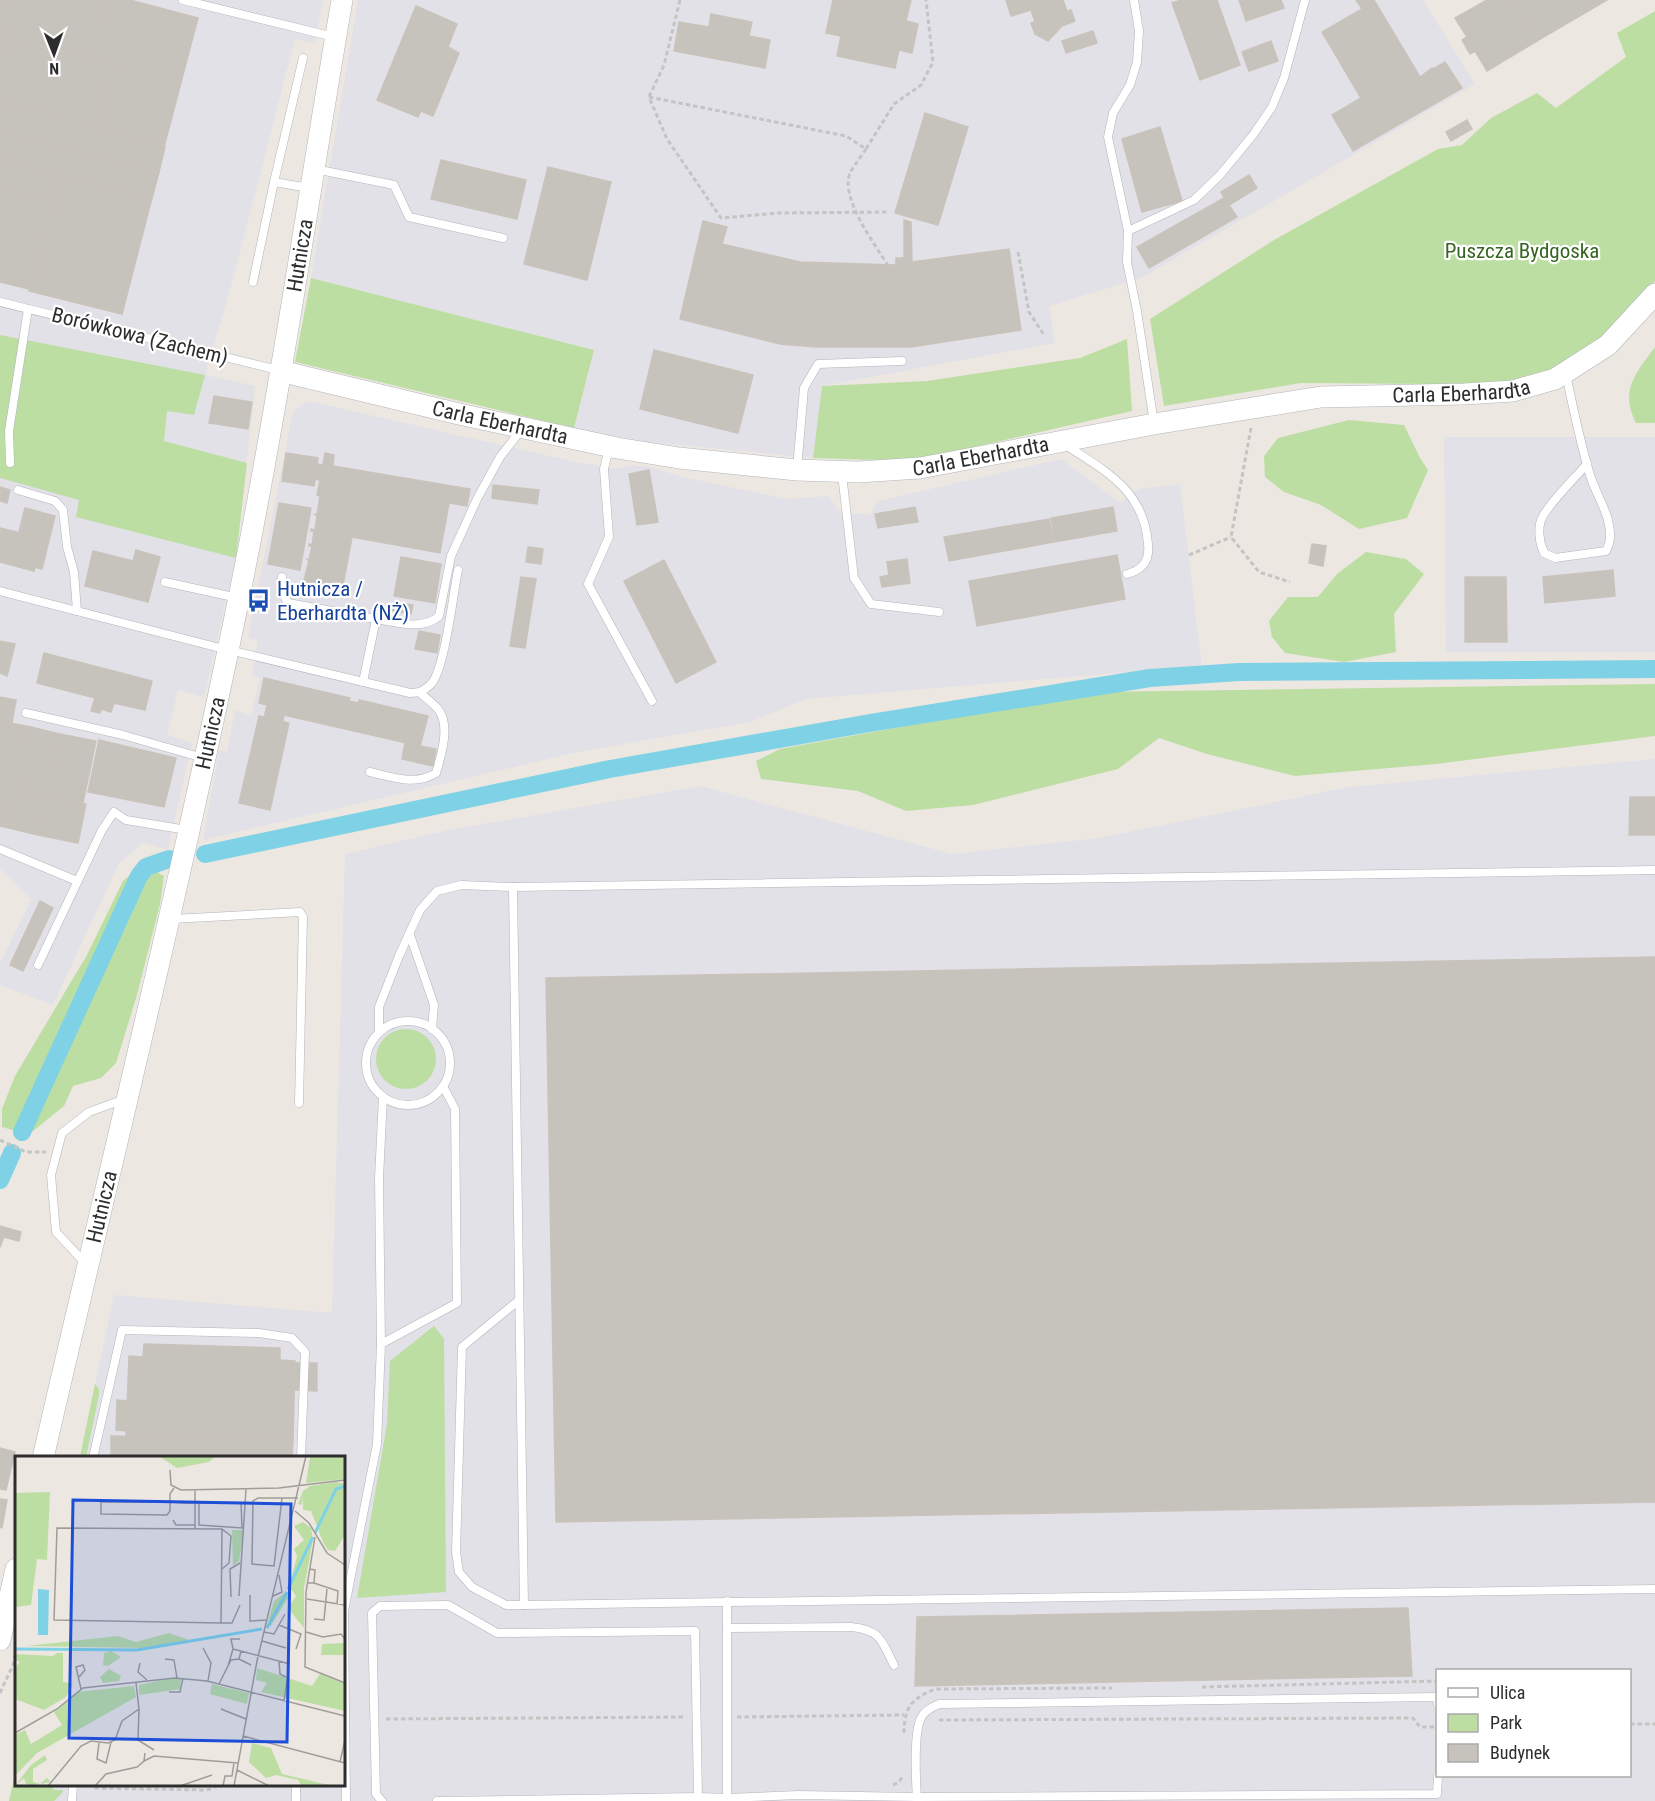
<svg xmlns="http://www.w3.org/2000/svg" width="1655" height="1801" font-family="'Roboto Condensed',sans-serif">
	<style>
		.industrial { fill: #e2e1e7; fill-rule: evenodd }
		.green { fill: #bcdea3 }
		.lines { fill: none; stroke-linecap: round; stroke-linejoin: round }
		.canal { stroke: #7fd2e5; stroke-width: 18 }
		.building { fill: #c6c2bc; stroke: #c9c3bb; stroke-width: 1.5 }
		.lane-casing { stroke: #b2b4bc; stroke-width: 9 }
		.secondary-casing { stroke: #b2b4bc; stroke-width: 22 }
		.path { stroke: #c4c4c4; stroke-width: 3; stroke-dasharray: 4.5 3; stroke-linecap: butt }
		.lane { stroke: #fff; stroke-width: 8 }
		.secondary { stroke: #fff; stroke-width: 21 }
		.labels { text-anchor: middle; stroke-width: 4.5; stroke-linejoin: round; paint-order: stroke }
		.park-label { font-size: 21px; fill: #366522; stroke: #fff }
		.street-label { font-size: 21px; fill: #2d2d2d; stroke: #fff }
		.transit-label { font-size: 21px; fill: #164399; stroke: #fff; text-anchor: start }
		.inset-river { fill: none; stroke: #7fd2e5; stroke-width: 3 }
		.inset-road { fill: none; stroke: #a09d99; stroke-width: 1.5 }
		.view { fill: #1d4ed8; fill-opacity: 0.15; stroke: #1d4ed8; stroke-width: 3 }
		.inset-edge { fill: none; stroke: #2d2d2d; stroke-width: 3 }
	</style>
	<rect width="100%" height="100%" fill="#ede7e1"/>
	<g class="industrial">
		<polygon points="0,0 323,0 315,44 295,39 230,290 205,375 255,386 236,558 204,697 178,690 167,735 192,743 168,850 143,843 119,863 53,1005 0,985 0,963 31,900 0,869"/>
		<polygon points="358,0 1423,0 1475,84 1143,277 1049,306 1055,343 822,386 813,458 649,442 574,428 594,350 311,278"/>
		<polygon points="308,401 576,462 616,469 629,466 646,466 683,477 786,499 828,496 842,514 870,514 878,501 1061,459 1120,503 1139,489 1180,484 1202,666 806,699 750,722 578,752 203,840 219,750 227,752 235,710 251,715 260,678 252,675 258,641 248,638 293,411"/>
		<polygon points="1444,437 1655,437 1655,652 1446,652"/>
		<path d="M1655 759V1801H31L34 1785 344 1784V1458L80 1457 114 1295 332 1313 345 854 449 830 700 786 952 854 1099 838 1349 787ZM1438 1670H1630V1776H1438Z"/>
	</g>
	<g class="green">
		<polygon points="1655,11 1655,281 1596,352 1519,382 1436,384 1301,383 1164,406 1150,319 1274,240 1438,149 1462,145 1491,118 1537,93 1556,108 1626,57 1617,33"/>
		<polygon points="311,278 594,350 574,428 295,362"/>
		<polygon points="0,335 205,375 194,415 167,411 164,441 247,463 236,558 76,517 79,500 0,478"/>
		<polygon points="1127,339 1132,411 913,461 813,458 822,386 927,381 1080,358"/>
		<path d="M1655 347V423H1636C1619 390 1636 373 1655 347Z"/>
		<polygon points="1349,420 1404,425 1420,458 1428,470 1407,518 1359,529 1321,505 1284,492 1265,477 1264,456 1278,438"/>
		<polygon points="1366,552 1406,559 1424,574 1394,614 1396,652 1344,662 1285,653 1272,637 1269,621 1288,597 1318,597 1337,574"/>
		<polygon points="1655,684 1655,736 1436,764 1295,776 1207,754 1159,738 1118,769 973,805 906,811 858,791 761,779 756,761 780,749 1092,692"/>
		<polygon points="143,864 164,876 160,904 137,995 116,1063 101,1078 73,1086 64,1106 33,1131 16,1131 2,1127 2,1109 15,1076 87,955 123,881"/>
		<circle cx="406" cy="1059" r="30"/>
		<polygon points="434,1326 444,1339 446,1592 357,1598 387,1424 390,1361"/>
		<polygon points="95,1384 99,1389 99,1395 86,1457 80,1457"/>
		<polygon points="16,1770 16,1784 53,1785 53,1790 63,1790 62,1793 54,1801 9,1801"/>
	</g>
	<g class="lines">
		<g class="canal">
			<polyline points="205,854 610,769 870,723 1150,678 1239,672 1655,669"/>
			<polyline points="22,1132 139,876 146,867 169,859"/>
			<polyline points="0,1180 12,1153"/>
		</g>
	</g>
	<g class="building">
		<polygon points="0,0 105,0 90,59 6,38 7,33 0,31"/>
		<polygon points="105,0 130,0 198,18 164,147 97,130 114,65 90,59"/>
		<polygon points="833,0 911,0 906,21 918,24 912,53 899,50 895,68 837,56 841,36 826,33"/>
		<polygon points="1006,0 1063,0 1067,11 1071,10 1075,21 1062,26 1048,41 1035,34 1031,23 1035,22 1031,10 1011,16"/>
		<polygon points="1181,0 1217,0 1240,65 1200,80 1172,3"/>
		<polygon points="1239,0 1281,0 1284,8 1246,21"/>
		<polygon points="1356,0 1374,0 1420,77 1432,68 1433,69 1445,62 1462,88 1353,151 1332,115 1361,98 1322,32 1362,9"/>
		<polygon points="1487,0 1514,0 1537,41 1487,71 1475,51 1470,54 1462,40 1467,37 1455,18"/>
		<polygon points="1514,0 1607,0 1537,41"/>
		<polygon points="416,6 457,24 448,47 459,53 433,116 421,111 418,117 377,100"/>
		<polygon points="711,14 752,22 749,36 770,40 765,68 674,51 679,22 709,27"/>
		<polygon points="0,29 8,31 0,63"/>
		<polygon points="1093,31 1097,43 1066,53 1062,41"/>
		<polygon points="6,38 114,65 97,126 0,102 0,63"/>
		<polygon points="1271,41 1278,61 1249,71 1242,52"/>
		<polygon points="0,102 97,126 97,130 165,147 159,172 0,132"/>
		<polygon points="925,113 968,127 938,225 895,213"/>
		<polygon points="1467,120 1472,129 1451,141 1446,132"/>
		<polygon points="1160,127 1182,201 1142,212 1122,139"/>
		<polygon points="0,132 159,172 152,198 0,159"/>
		<polygon points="0,159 59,174 52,201 0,189"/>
		<polygon points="441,160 526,180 517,219 431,199"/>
		<polygon points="548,167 611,182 587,280 524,264"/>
		<polygon points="59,174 152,198 122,314 29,291"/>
		<polygon points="1249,175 1257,188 1229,205 1237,217 1149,268 1137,247 1224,198 1221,192"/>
		<polygon points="0,189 52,201 29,289 0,282"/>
		<polygon points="904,220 911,222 912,262 1009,249 1021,330 911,347 816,347 780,344 680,319 703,221 727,227 722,244 800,262 896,265 896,258 904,258"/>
		<polygon points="654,350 753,375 738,433 640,409"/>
		<polygon points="214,396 252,402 248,429 209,423"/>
		<polygon points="286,453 318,458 314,486 282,481"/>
		<polygon points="325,453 334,455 333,466 470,489 467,506 449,503 440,553 352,537 342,591 303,584 309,561 306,559 309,560 312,546 309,546 309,544 312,545 314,531 311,531 311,529 315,530 317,516 314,514 317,515 320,496 317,495 320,480 303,478 306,462 323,465"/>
		<polygon points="649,470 658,522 637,525 629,474"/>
		<polygon points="493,485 539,490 537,504 492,498"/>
		<polygon points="0,487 10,490 7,503 0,501"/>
		<polygon points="279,503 311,508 300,570 268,564"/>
		<polygon points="915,507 918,522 878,528 875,514"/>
		<polygon points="1113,507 1117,531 1055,542 1051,518"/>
		<polygon points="25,508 55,516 42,569 34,567 42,538 19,532"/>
		<polygon points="1049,519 1054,542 949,561 944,537"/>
		<polygon points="0,528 42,538 34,571 0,562"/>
		<polygon points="1312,544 1326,546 1323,566 1309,563"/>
		<polygon points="528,547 543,549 541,564 526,562"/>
		<polygon points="136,550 160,557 148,602 85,586 93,551 133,561"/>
		<polygon points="1117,555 1125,599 977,626 969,581"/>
		<polygon points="401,557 441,564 435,603 394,596"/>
		<polygon points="907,559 910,583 882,587 880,577 889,575 887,562"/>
		<polygon points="664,560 716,662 676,683 624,581"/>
		<polygon points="1613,570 1615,596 1545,603 1543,577"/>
		<polygon points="521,577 536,579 525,648 510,646"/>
		<polygon points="1465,577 1506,577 1507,642 1465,642"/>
		<polygon points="394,602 413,605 411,614 392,611"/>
		<polygon points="419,631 440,635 437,653 415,649"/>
		<polygon points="0,641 15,644 7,676 0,673"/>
		<polygon points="44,653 152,681 145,710 114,703 111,712 101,709 100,713 91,711 95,698 37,683"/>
		<polygon points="264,678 350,698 349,701 358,703 359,700 428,716 420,746 284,715 283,722 264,718 267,705 259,703"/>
		<polygon points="0,697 16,700 12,723 0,721"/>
		<polygon points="259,716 289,723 270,810 239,803"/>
		<polygon points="0,721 31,727 9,828 0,826"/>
		<polygon points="31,727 60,734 46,796 17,790"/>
		<polygon points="60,734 96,741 83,803 46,796"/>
		<polygon points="99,740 176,758 164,807 88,792"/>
		<polygon points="405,743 436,749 433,766 402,759"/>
		<polygon points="17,790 53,797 49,814 42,813 38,835 9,828"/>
		<polygon points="53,797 86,804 78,843 38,835 42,813 49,814"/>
		<polygon points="1630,797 1655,797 1655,835 1629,835"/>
		<polygon points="40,901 53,908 23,971 10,965"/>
		<polygon points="1655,957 1655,1502 556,1522 546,978"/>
		<polygon points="0,1226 21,1232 19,1241 4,1237 0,1247"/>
		<polygon points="144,1344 280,1348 280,1360 295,1361 293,1440 126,1436 129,1356 143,1357"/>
		<polygon points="295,1363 317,1363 317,1391 294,1390"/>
		<polygon points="117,1400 127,1401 127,1431 116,1430"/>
		<polygon points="111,1436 293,1440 292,1458 111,1458"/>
		<polygon points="0,1448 15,1452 6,1490 0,1489"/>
		<polygon points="0,1499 7,1500 2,1528 0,1527"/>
		<polygon points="1408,1608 1412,1676 915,1686 917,1617"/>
	</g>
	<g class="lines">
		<defs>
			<g id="lane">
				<polyline points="183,0 334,37"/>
				<polyline points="315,169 394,185 409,217 503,238"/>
				<polyline points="274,182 303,58"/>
				<polyline points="1128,231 1108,137 1113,113 1130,85 1137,62 1139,31 1134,0"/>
				<polyline points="253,282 274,182 309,188"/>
				<polyline points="0,302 278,370"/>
				<path d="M1566 374C1573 408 1580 442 1590 475 1596 495 1611 515 1610 537 1610 542 1608 547 1606 551L1555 558 1544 553C1539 542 1537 526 1543 516 1553 499 1574 479 1587 464"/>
				<polyline points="1154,423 1137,311 1127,262 1128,231 1194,200 1220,175 1253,135 1272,107 1284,78 1305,0"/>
				<path d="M1067 446C1107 472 1144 491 1148 544 1150 561 1142 570 1127 574"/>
				<polyline points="609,448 604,469 609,537 588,584 652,701"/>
				<polyline points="10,463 9,431 28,309"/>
				<polyline points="797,469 804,388 818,364 902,361"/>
				<polyline points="842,474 854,578 871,604 939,612"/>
				<polyline points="18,490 55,501 63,510 67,547 74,572 77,611"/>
				<polyline points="282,577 281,590 288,603 376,619 363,682"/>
				<polyline points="165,582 238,598"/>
				<path d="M0 591 216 647 410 693C419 693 424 691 431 684 445 669 453 594 458 570"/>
				<path d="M376 619C395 622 423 631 439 616L451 556 477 499 500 457 521 430"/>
				<polyline points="26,713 123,735 203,758"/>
				<path d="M370 772C392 777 416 786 436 773 441 756 451 725 438 709 433 703 426 698 420 693"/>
				<polyline points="0,849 77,881"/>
				<polyline points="1655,870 513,887 524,1605 1655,1589"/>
				<polyline points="172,919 300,912 303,917 299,1103"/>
				<polyline points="410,935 434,1005 432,1029"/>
				<polyline points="38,965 102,830 114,812 126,820 187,830"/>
				<circle cx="408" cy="1063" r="42"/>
				<polyline points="379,1032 379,1007 399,956 420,910 437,891 461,885 513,887"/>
				<polyline points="85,1263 56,1232 51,1175 62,1133 89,1112 125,1099"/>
				<polyline points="519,1300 462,1347 456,1552 459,1572 472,1587 506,1605 524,1605"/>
				<polyline points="381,1344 457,1303 455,1109 443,1086"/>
				<polyline points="93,1458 122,1330 259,1333 292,1338 305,1352 301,1458"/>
				<polyline points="727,1601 727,1800"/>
				<path d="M727 1628 851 1627C881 1630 881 1640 894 1665"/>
				<path d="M917 1800C916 1781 913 1734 921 1718 924 1711 932 1707 939 1704L1437 1697 1438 1705"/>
				<polyline points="72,1801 73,1784"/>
				<polyline points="296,1801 296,1784"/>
				<polyline points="346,1801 344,1611 377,1444 381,1344 379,1178 383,1097"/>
				<polyline points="382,1801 376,1794 372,1613 380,1606 448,1605 497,1633 695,1631 698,1797"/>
				<polyline points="437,1801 698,1797 727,1798 798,1795 917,1797 1437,1794 1438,1776"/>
			</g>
			<g id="secondary">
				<path id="s1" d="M280 371 459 414 617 448 679 458 797 470 858 472 920 468 1154 424 1321 397 1464 394 1513 391 1555 379 1608 345 1655 294"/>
				<path id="s2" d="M43 1458C108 1176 178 895 236 612 278 409 307 204 342 0"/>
				<polyline points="0,1640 16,1569"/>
			</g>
		</defs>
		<use href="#lane" class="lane-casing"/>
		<use href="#secondary" class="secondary-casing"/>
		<g class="path">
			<polyline points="680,0 664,65 649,97 667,139 721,218 779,213 889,212"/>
			<polyline points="649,97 846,136 866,149 894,104 921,85 933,62 926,0"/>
			<path d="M866 149C861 157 854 165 850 173 840 198 874 243 887 264"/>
			<polyline points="1018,252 1029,312 1044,335"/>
			<polyline points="1251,428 1231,537 1259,572 1290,582"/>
			<polyline points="1189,555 1231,537"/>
			<polyline points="0,1140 26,1152 46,1152"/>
			<polyline points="1202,1687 1438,1681"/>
			<polyline points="0,1693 13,1665 16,1650"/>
			<polyline points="737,1717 904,1715"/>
			<polyline points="386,1719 686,1717"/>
			<polyline points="939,1720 1413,1718 1420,1727 1438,1727"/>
			<polyline points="1630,1724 1655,1724"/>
			<path d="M904 1733C904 1707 912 1698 936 1689L1112 1688"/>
			<polyline points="88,1784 94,1788 204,1790 212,1789 219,1784"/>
			<polyline points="893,1785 899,1782 904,1775"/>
		</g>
		<use href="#lane" class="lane"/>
		<use href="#secondary" class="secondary"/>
	</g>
	<defs>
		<symbol id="bus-bare" viewBox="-9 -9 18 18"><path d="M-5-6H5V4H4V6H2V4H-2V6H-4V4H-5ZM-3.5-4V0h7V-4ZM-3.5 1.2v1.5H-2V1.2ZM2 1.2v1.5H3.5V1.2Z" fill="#1a4fb4" stroke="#fff" stroke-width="2.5" paint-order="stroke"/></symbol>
	</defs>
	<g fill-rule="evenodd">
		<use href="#bus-bare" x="242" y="584" width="33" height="33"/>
	</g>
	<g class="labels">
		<g class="park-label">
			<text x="1522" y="258">Puszcza Bydgoska</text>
		</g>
		<g class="street-label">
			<text dy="7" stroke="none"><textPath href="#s2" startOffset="1230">Hutnicza</textPath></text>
			<text transform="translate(140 336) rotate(14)" y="7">Borówkowa (Zachem)</text>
			<text dy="7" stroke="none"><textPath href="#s1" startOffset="1198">Carla Eberhardta</textPath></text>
			<text dy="7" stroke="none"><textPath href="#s1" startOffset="226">Carla Eberhardta</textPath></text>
			<text dy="7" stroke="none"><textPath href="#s1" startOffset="712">Carla Eberhardta</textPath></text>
			<text dy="7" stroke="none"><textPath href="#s2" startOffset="744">Hutnicza</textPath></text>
			<text dy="7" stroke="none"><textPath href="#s2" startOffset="258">Hutnicza</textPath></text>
		</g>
		<g class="transit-label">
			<text x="277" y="596">Hutnicza /<tspan x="277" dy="24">Eberhardta (NŻ)</tspan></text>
		</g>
	</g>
	<g transform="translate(15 1456)">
		<rect width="330" height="330" fill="#ede7e1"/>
		<path d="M144 0H201L194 6 162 12ZM330 0V23L291 27 295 1ZM321 26 330 28V79L320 95 313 94 308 86 296 55 288 54V39L287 49 283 48 288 35 295 30ZM35 36 32 104 22 103 16 149 0 151V37ZM288 66 296 72 298 84 289 132V172L273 152 281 140 274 130 282 100 279 93 289 84 279 70ZM217 74H229L224 105 218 110ZM271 136 275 139 255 171 253 166 259 145ZM154 177 174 184 130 192 12 190 103 180 121 186ZM330 187V199H306L307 188ZM96 195 106 201 93 210 88 209 89 197ZM42 197H48V226L58 228 51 241 29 254 0 243V211L5 206 0 204V198L38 200ZM242 212 297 230 305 218 330 228V255L246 236 252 227 241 224ZM94 213 106 220 104 225 88 227 85 221ZM153 223H166L165 233 124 239V229ZM197 228 234 237 232 248 195 238ZM119 230 121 241 22 297 0 320V279L10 274 16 288 47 269 39 256 62 236ZM237 287 256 292 267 318 318 330H287L283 324 261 319 251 322 234 306ZM30 299 32 304 18 313V326L25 328 32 322 36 326 12 330 9 322 0 330 16 309Z" fill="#bcdea3"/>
		<path d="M23 133 34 134 33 179H23Z" fill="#7fd2e5"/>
		<path class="inset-river" d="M300 77 321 33 330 30M273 133 298 81M252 172 272 136M0 193 122 194 247 173"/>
		<path class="inset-road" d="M155 14 156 29 166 34 264 32 330 24M159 32 155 38V55L152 59 86 58V46H155L171 47H226L227 72 184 69V47M267 42H243L238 45 237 108 259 110 267 42H283M280 55 294 67 312 97 330 109M158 64 161 69H180M42 72 207 73 206 167 39 164ZM180 73V34M300 81 291 136 290 211 330 227M207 113 214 107 216 80 207 73M292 127H299L300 114 294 113M299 127 323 135 322 148M235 139V165L252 164M224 140 231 33M258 140 267 136 264 119M216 141 215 113 225 107M292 143 330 149M299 163 309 164 312 133M206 167H217L225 149M264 169 286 178 281 193M249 176 259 178 270 158M291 176 308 181 326 178 330 183M247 185 271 192M188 192 196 207 193 225M218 193 216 183H225M226 195 224 203 236 209M150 203 159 204 162 222M264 205 265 218 271 221M125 207 123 216 132 224M213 210 218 193 275 208M64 221 70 214 68 209 61 211 66 233M204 228 216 204 224 203M154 236H165L168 222M269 245 272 225M124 253 123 284 139 294M206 253 231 263M0 277 42 253 68 232 160 222 192 225 330 260M228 280 330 307M84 287 82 303 91 307 96 286M129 305 139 300 223 307M325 306 330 284M222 314 254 330M33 330 66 290 76 285 93 287 100 284 107 265 124 253 121 227M80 330 91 318 122 311 129 305 130 297M165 330 197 319M208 330 210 320H217L219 307M219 330 242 205 291 0"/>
		<path class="view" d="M58 44 276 48 272 286 54 282Z"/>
		<rect width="330" height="330" class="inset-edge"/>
	</g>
	<rect x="1436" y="1669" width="195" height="108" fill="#ffffff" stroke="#ababab" stroke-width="1.5"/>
	<rect x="1448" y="1688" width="30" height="9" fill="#ffffff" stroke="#ababab" stroke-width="1.5"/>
	<text x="1490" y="1699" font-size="18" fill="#2d2d2d">Ulica</text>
	<rect x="1448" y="1714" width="30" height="18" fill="#bcdea3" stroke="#ababab" stroke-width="1.5"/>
	<text x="1490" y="1729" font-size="18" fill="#2d2d2d">Park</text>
	<rect x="1448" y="1744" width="30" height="18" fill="#c6c2bc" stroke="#ababab" stroke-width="1.5"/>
	<text x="1490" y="1759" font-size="18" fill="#2d2d2d">Budynek</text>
	<g transform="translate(54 54) rotate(179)" stroke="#ffffff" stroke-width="4.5" paint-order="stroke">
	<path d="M0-4.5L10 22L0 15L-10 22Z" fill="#2d2d2d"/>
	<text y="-9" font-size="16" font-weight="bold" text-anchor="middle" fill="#2d2d2d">N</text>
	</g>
</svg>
